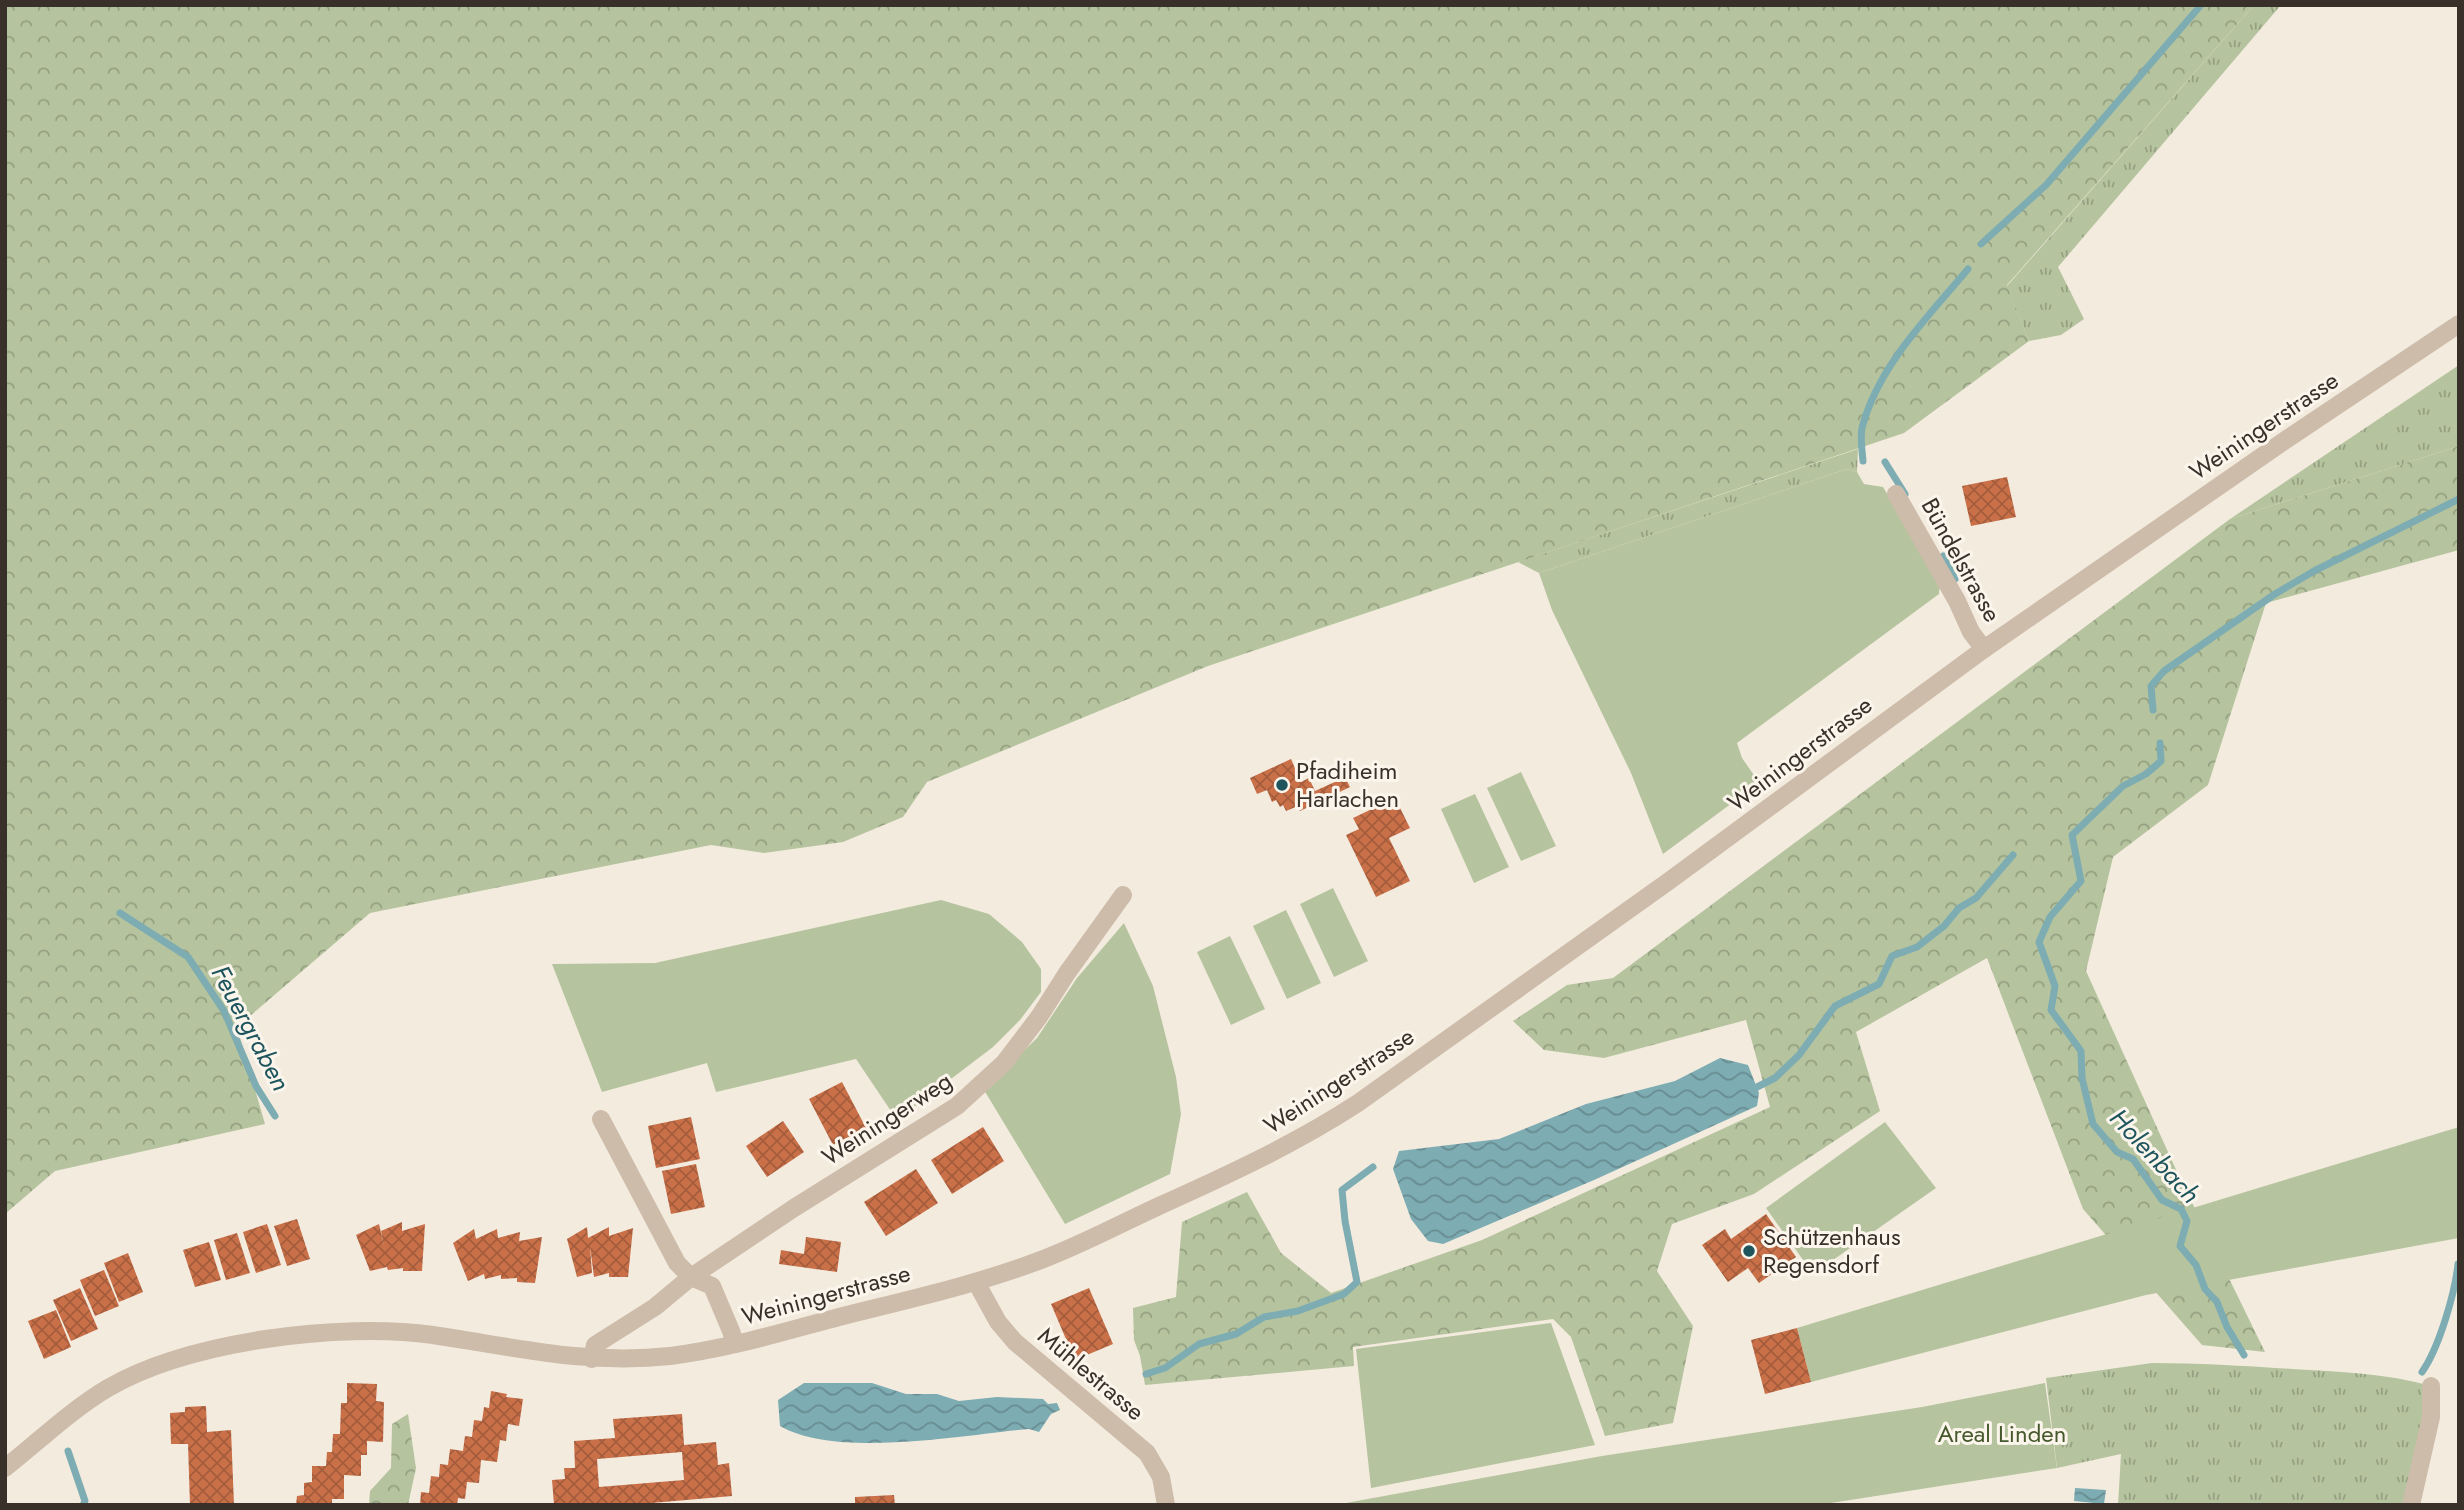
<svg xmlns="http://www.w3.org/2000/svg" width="2464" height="1510" font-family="Jost,sans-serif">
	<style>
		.grass { fill: url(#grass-tufts) }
		.forest { fill: url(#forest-crowns) }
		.garden { fill: #b5c49e }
		.water { fill: url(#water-waves) }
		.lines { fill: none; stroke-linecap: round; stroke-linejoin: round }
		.stream { stroke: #7dacb2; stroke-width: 7 }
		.building { fill: url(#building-cross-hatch); fill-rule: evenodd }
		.minor { stroke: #cdbcaa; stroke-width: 18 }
		.tertiary { stroke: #cdbcaa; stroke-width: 18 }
		.poi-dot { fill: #1e555d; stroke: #fbf5ec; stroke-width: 2.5 }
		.labels { text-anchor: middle; stroke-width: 6; stroke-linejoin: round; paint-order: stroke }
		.street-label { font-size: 24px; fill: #3a302a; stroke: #fbf5ec }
		.poi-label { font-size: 24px; fill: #3a302a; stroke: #fbf5ec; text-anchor: start }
		.park-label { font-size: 24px; fill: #46592d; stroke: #fbf5ec }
		.water-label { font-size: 26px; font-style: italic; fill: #1e555d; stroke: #fbf5ec }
	</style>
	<defs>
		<pattern id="grass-tufts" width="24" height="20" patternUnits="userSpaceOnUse" patternTransform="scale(1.75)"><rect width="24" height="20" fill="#b5c49e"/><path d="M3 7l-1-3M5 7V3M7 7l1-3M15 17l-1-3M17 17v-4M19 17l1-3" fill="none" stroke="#94a081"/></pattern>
		<pattern id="forest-crowns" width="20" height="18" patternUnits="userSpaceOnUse" patternTransform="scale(1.75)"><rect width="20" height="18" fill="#b5c49e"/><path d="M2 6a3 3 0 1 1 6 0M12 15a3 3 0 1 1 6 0" fill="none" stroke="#94a081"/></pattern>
		<pattern id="water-waves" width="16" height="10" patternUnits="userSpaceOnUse" patternTransform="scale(1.75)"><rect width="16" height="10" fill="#7dacb2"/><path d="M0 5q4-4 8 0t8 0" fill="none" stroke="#678c91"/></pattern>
		<pattern id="building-cross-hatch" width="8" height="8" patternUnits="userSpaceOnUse" patternTransform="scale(1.75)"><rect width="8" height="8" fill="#c97048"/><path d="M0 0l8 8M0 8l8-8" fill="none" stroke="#a45c3c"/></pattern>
	</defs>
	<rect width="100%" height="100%" fill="#f4ebdf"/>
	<g class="grass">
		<polygon points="2254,5 2281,5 2058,267 2084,319 2061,335 2029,341 2007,286"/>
		<polygon points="2459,365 2459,446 2230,519"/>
		<polygon points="1858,449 1857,472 1847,469 1539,573 1518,562"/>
		<path d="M2152 1363C2199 1363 2246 1366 2292 1369 2339 1372 2386 1373 2431 1386L2411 1505H2118L2121 1454 2057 1468 2046 1378Z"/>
	</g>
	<g class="forest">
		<polygon points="5,5 2254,5 2007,285 2029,341 1904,433 1208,666 927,782 903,817 843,842 764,853 711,845 370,913 237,1027 265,1124 55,1171 5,1214"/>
		<polygon points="2459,446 2459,550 2266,603 2208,785 2113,857 2086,971 2178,1174 2265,1352 2202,1345 2083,1209 1987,958 1856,1032 1880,1111 1754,1194 1672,1224 1657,1271 1693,1326 1673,1423 1605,1436 1571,1337 1553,1319 1353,1347 1354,1366 1145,1385 1140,1356 1134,1340 1133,1308 1176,1297 1182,1222 1247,1192 1281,1253 1331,1293 1482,1240 1770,1107 1746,1020 1604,1058 1544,1050 1513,1021 1567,985 1613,978 2230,519"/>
		<polygon points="408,1414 416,1468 408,1505 369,1505 370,1491 391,1468 392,1424"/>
	</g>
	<g class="garden">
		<polygon points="1847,469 1857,472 1864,484 1883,487 1940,582 1939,594 1737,743 1742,758 1756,778 1751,789 1663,854 1631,773 1552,610 1539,573"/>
		<polygon points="1521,772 1556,846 1521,861 1487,788"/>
		<polygon points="1475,794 1509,867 1474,883 1441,809"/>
		<polygon points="1333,888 1368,961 1334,977 1300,904"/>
		<polygon points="941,900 989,914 1022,942 1041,969 1041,992 1020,1020 993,1047 897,1120 856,1059 716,1092 707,1063 602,1092 552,964 655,963"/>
		<polygon points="1286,910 1321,983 1287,999 1253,926"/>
		<polygon points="1124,923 1153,986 1176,1077 1181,1114 1170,1174 1065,1224 984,1090 1037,1038 1077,978"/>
		<polygon points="1230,936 1265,1009 1231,1025 1197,952"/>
		<polygon points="1885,1122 1936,1188 1813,1274 1766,1208"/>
		<polygon points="2459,1127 2459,1238 2146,1295 1811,1382 1797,1328"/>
		<polygon points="1551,1323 1595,1445 1371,1488 1356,1349"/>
		<polygon points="2045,1383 2057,1468 1818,1505 1335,1505 1602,1456 1922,1407"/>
	</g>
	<g class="water">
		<polygon points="1720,1058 1748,1065 1759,1093 1757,1106 1594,1180 1443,1244 1428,1241 1411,1219 1393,1169 1399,1151 1499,1139 1586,1104 1675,1081"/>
		<path d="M804 1383H872L906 1394H937L959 1401 997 1397 1043 1399 1048 1404 1057 1403 1060 1410 1051 1414 1039 1432 1029 1429C964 1435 837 1459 780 1426L778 1400Z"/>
		<polygon points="2075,1488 2106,1490 2104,1504 2074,1501"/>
	</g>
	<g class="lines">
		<g class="stream">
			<polyline points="1981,244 2046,185 2201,5"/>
			<path d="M1863 461C1862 450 1860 438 1862 428 1878 366 1928 317 1968 269"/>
			<polyline points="1885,462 1905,494"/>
			<polyline points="1943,556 1955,579"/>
			<polyline points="2153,710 2151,686 2164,671 2275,594 2314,571 2459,499"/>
			<polyline points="2160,743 2161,761 2146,774 2123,786 2072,835 2081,881 2050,917 2039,942 2055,986 2051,1010 2081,1051 2082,1078 2093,1124 2117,1152 2133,1159 2162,1200 2181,1209 2187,1221 2180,1246 2196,1265 2205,1289 2217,1302 2227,1327 2244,1355"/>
			<polyline points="120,913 188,957 224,1011 256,1086 275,1116"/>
			<polyline points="1757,1087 1775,1078 1799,1055 1835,1006 1879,984 1892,956 1917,947 1944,926 1959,908 1976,898 2013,855"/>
			<path d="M2422 1372C2439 1348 2455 1293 2458 1264"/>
			<polyline points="1146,1374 1165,1368 1199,1344 1236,1334 1264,1317 1298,1311 1344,1294 1357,1282 1345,1221 1342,1190 1373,1167"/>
			<polyline points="68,1451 85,1501 83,1505"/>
		</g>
	</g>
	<g class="building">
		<polygon points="2007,477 2016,517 1971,526 1962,486"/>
		<polygon points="1291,759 1301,782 1309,778 1315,791 1337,781 1335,776 1343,773 1350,787 1300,811 1298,806 1286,811 1283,805 1280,807 1276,800 1272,802 1267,790 1257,794 1250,778"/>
		<polygon points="1395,798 1410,828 1389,838 1410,881 1376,897 1346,835 1359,829 1353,818"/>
		<polygon points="842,1082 866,1128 833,1145 809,1099"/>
		<polygon points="691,1117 700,1159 656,1168 648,1126"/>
		<polygon points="783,1121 804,1152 767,1177 746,1146"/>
		<polygon points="983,1127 1004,1161 952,1194 931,1160"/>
		<polygon points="696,1164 705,1207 671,1214 662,1171"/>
		<polygon points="916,1169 938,1203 886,1236 864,1202"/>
		<polygon points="1766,1214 1796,1257 1759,1283 1748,1268 1728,1282 1702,1245 1725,1229 1731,1239"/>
		<polygon points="297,1219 310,1259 287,1266 274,1226"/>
		<polygon points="402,1222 402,1231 425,1224 422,1271 403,1271 403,1268 388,1270 387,1267 370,1271 356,1235 379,1224 384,1246 381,1231"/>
		<polygon points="267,1224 281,1265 256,1273 243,1232"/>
		<polygon points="587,1227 588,1238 609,1227 609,1236 633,1228 628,1277 609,1277 609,1273 594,1277 590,1246 592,1273 577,1277 567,1239"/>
		<polygon points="474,1229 476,1239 497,1229 498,1238 520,1232 519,1241 542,1237 535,1283 517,1282 517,1278 501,1279 501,1275 485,1279 484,1274 468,1281 453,1243"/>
		<polygon points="237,1233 250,1273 226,1280 214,1240"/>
		<polygon points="806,1237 841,1242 837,1272 779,1264 781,1250 804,1254"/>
		<polygon points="209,1242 221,1280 195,1287 183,1250"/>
		<polygon points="128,1253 143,1292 119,1302 104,1263"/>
		<polygon points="104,1270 119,1306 95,1316 80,1280"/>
		<polygon points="80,1288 98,1329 71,1341 53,1300"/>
		<polygon points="1089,1288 1113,1344 1075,1360 1051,1304"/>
		<polygon points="56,1310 71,1347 44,1359 28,1321"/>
		<polygon points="1797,1328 1811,1382 1765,1394 1751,1340"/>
		<polygon points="347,1383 377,1384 376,1401 384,1402 383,1442 367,1441 367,1455 361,1455 361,1476 344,1475 344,1499 332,1499 332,1505 296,1505 297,1496 304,1495 304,1483 312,1482 312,1466 326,1466 327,1452 332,1452 333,1434 340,1434 341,1403 347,1403"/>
		<polygon points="491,1391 507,1394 506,1397 523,1399 519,1426 508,1424 506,1441 500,1440 497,1462 481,1460 479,1483 467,1482 465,1499 458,1498 457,1505 420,1505 421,1492 429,1493 431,1476 439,1477 440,1464 448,1465 450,1449 463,1451 465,1436 472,1437 474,1420 482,1421 484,1407 489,1408"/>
		<polygon points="206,1406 207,1432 231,1430 234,1505 190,1505 188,1444 171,1444 170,1413 185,1412 185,1407"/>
		<path d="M682 1414 684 1445 716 1442 718 1465 729 1463 732 1496 629 1505H554L552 1480 565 1479 564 1468H575L574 1441 615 1438 613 1419ZM682 1452 684 1480 599 1487 597 1459Z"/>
		<polygon points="894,1495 895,1505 855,1505 855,1497"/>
	</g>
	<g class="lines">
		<g class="minor">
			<polyline points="1896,494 1957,601 1971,632 1984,649"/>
			<polyline points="601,1119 677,1263 691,1277 712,1286 731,1331 735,1344"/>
			<polyline points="976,1282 998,1322 1015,1342 1147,1453 1161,1477 1166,1505"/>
			<polyline points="592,1359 595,1345 655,1307 691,1277 794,1208 957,1106 1004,1063 1039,1017 1067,973 1123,895"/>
			<polyline points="2411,1505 2431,1417 2431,1386"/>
		</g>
		<path class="tertiary" d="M5 1468C39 1441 71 1410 108 1388 189 1341 340 1322 433 1335 514 1347 586 1365 670 1356 727 1349 783 1332 839 1317 906 1300 975 1285 1041 1260 1081 1245 1120 1224 1159 1206 1228 1175 1295 1144 1358 1103L1669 881 1984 649 2287 439 2459 324"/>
	</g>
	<g class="poi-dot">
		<circle cx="1282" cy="785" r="7"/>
		<circle cx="1749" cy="1251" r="7"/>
	</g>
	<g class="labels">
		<g class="street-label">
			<text transform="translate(2264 426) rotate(-34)" y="8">Weiningerstrasse</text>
			<text transform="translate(1961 560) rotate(61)" y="8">Bündelstrasse</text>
			<text transform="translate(1800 754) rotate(-37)" y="8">Weiningerstrasse</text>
			<text transform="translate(1339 1081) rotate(-33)" y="8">Weiningerstrasse</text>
			<text transform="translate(887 1119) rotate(-33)" y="8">Weiningerweg</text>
			<text transform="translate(826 1295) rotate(-15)" y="8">Weiningerstrasse</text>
			<text transform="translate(1091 1374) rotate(40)" y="8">Mühlestrasse</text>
		</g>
		<g class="poi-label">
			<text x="1296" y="779">Pfadiheim<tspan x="1296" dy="28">Harlachen</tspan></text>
			<text x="1763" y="1245">Schützenhaus<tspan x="1763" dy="28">Regensdorf</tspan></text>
		</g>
		<g class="park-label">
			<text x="2002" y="1442">Areal Linden</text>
		</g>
		<g class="water-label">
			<text transform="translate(251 1028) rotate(62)" y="9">Feuergraben</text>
			<text transform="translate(2155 1156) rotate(47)" y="9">Holenbach</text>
		</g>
	</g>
	<rect width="2464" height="1510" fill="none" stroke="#3a302a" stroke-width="14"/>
</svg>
